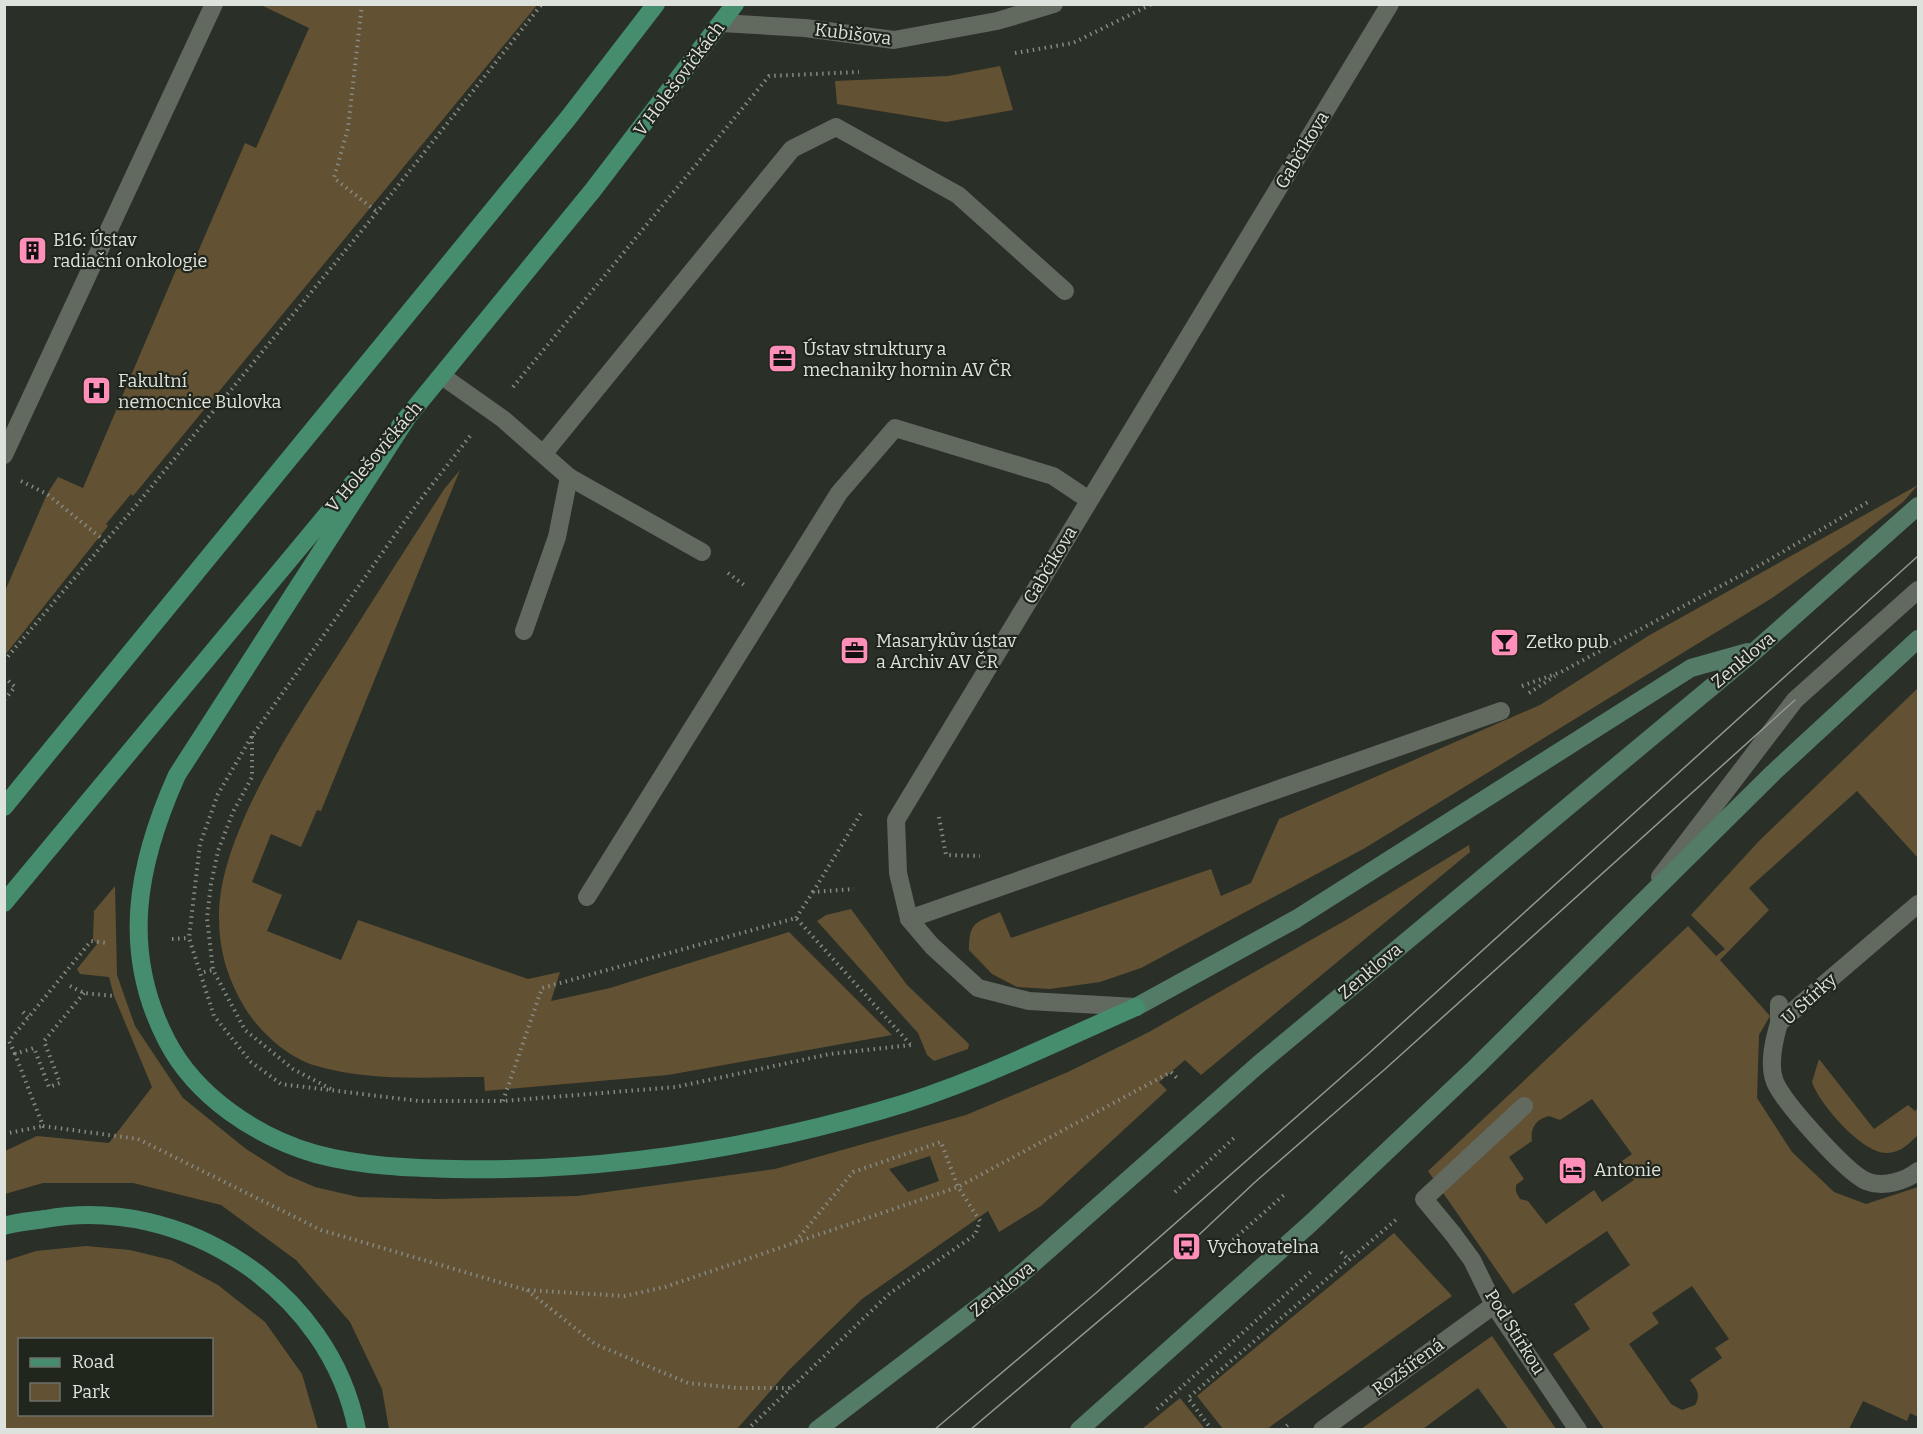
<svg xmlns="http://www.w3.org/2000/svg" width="1923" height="1434" font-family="Bitter,serif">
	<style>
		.green { fill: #635134; fill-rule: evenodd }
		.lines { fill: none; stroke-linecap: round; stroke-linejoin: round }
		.path { stroke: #858a83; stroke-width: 4; stroke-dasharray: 1.5 4.5; stroke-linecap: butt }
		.service { stroke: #62695f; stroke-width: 18 }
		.minor { stroke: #62695f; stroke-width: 18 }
		.secondary { stroke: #547b66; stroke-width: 18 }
		.primary { stroke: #458d6d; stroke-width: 18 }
		.tram { stroke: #939891; stroke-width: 1.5 }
		.labels { text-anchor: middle; stroke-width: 4.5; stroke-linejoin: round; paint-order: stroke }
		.street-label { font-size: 18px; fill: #dee2dc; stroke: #21261d }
		.poi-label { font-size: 18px; fill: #dee2dc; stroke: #21261d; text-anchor: start }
	</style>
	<rect width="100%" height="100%" fill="#2a3027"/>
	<g class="green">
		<polygon points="264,5 537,5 133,496 131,494 106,524 108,526 5,655 5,591 47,494 58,477 83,488 182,256 194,261 245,143 256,148 309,28 263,6"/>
		<polygon points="1000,66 1013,110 946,122 837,104 835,81 948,76"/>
		<path d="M460 470 321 811 317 810 301 847 271 834 252 882 282 895 267 931 341 960 358 920 528 979 560 972 551 1001 610 988 789 932 892 1035 668 1075 485 1091 484 1077C427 1077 369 1082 313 1065 286 1056 259 1031 245 1008 228 980 219 951 219 918 218 834 298 718 342 649 376 595 410 542 445 488Z"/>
		<path d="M1918 485 1903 502 1850 543 1772 598 1365 848 1141 968 1100 982 1050 989 1017 987 992 974 969 950C969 921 976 923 1000 912L1011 938 1211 869 1221 896 1251 883 1279 819 1540 705 1648 636Z"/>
		<path d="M1918 688V858L1857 791 1749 888 1769 910 1720 960 1770 1016 1759 1035 1757 1098 1792 1152 1834 1192 1866 1204 1918 1187V1417L1910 1413 1907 1421 1863 1401 1849 1429H1604L1553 1354 1590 1329 1574 1304 1630 1265 1607 1231 1513 1294 1428 1171 1688 926 1716 956 1725 949 1691 915 1760 840ZM1592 1099 1632 1154 1622 1161 1634 1180 1602 1202 1594 1190 1546 1224 1528 1201 1520 1199 1516 1192V1185L1524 1179 1509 1157 1532 1141C1530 1128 1536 1119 1549 1116L1560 1120ZM1692 1286 1729 1339 1715 1348 1722 1358 1690 1380C1697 1389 1701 1395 1695 1405L1682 1410 1671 1404 1629 1344 1659 1323 1652 1313Z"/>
		<path d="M1469 845 1470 852 1201 1075 1185 1060 1159 1082 1167 1090 1041 1206 999 1232 988 1211 862 1299 788 1371 737 1429H389L382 1389 350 1322 296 1260 221 1205 133 1183H43L5 1194V1151L37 1136 109 1143 152 1087 114 996 109 977 80 974 77 969 97 944 93 939 94 911 115 886 117 975 135 1026 183 1098 246 1149 287 1175 315 1187 358 1197 439 1199 577 1196 775 1169 966 1115 1068 1072 1149 1032 1346 920ZM930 1156 939 1181 908 1192 889 1169Z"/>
		<polygon points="851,909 907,985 969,1044 968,1049 934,1061 927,1055 918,1033 817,921 826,915"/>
		<path d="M1819 1059 1874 1129 1908 1105 1915 1111 1918 1108V1135C1909 1143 1901 1153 1887 1153 1863 1154 1819 1104 1812 1082Z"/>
		<polygon points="1394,1233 1452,1296 1267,1429 1223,1429 1197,1396"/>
		<path d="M86 1246 130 1250 171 1260 218 1285 265 1322 302 1374 318 1429H5V1261L36 1251ZM20 1340H212V1414H20Z"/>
		<polygon points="1492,1336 1556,1429 1508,1429 1478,1388 1423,1429 1361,1429"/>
		<polygon points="1180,1398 1205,1429 1142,1429"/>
	</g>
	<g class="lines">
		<g class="path">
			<polyline points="362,4 348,128 334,178 377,212"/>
			<polyline points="1015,53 1073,43 1152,4"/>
			<polyline points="513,387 769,76 859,72"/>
			<polyline points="470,436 417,504 252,736 218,794 200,844 189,938 214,1016 251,1062 281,1084 419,1101 503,1101 676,1087 830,1054 911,1045"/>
			<polyline points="21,481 47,494 106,542"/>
			<polyline points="728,573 744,585"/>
			<polyline points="4,661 134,508 377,212 542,4"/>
			<polyline points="4,677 15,687 4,700"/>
			<polyline points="1522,686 1561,672 1760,565 1870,501"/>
			<polyline points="1529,693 1555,676"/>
			<polyline points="252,736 252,777 233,812 218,851 211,884 207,918 213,970 245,1030 293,1069 331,1089"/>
			<polyline points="939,817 946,855 980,856"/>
			<polyline points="813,892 863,810"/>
			<polyline points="796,918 813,892 854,889"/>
			<polyline points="172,939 189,938"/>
			<polyline points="204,972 213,970"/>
			<polyline points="70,986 84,993 114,996"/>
			<polyline points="84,993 44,1041 60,1083 49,1087 34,1048 15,1054 43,1126 138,1139 321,1230 526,1290 624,1296 665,1287 958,1187 1171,1072 1178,1079"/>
			<polyline points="23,1012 28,1017"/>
			<polyline points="15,1054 9,1041 91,941 107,943"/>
			<polyline points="503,1101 542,988 796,918 910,1044"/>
			<polyline points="4,1134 43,1126"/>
			<polyline points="1175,1192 1234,1138"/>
			<polyline points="1224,1248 1286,1193"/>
			<polyline points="1341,1252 1349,1260"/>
			<polyline points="527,1290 595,1344 688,1383 737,1388 791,1388 890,1293 975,1235 980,1221 958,1187 941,1142 853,1172 796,1241"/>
			<polyline points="1157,1409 1313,1270"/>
			<polyline points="747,1430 791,1388"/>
			<polyline points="1212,1430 1188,1398 1398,1218"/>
			<polyline points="1282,1430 1289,1424"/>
		</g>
		<g class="service">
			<polyline points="442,376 503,419 569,477 557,537 524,631"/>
			<polyline points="544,453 792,149 836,127 958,195 1065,291"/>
			<polyline points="4,455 214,4"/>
			<polyline points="569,477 702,552"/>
			<polyline points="1660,877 1795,700 1918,590"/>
			<polyline points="587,897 839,493 895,428 1053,476 1089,500"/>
			<polyline points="1779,1023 1779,1004"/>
			<polyline points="1453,1234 1424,1199 1524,1106"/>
		</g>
		<g class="minor">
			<polyline points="721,23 805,28 894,40 997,21 1054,4"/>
			<path d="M1918 904 1779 1023C1774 1040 1768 1064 1775 1082 1784 1103 1846 1172 1866 1181 1883 1188 1906 1181 1918 1171"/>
			<polyline points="909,919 1501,711"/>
			<polyline points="1136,1007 1029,1001 978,988 932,946 909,919 898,873 896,820 1390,4"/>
			<polyline points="1453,1234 1472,1260 1494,1305 1578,1430"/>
			<polyline points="1322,1430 1494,1305"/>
		</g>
		<g class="secondary">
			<polyline points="1136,1007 1296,919 1691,668 1748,652"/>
			<polyline points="817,1430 1019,1276 1259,1064 1756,650 1918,506"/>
			<polyline points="1079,1430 1311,1223 1477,1066 1773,773 1918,639"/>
		</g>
		<g class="primary">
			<path d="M407 418 177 775C137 864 120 951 167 1041 196 1097 257 1137 316 1154 361 1166 408 1168 454 1169 597 1172 742 1150 879 1111 968 1086 1052 1044 1136 1007"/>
			<polyline points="400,426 593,190 735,4"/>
			<polyline points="4,807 569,117 656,4"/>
			<polyline points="4,903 354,482"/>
			<path d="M4 1226C17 1222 32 1221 45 1219 182 1194 330 1290 357 1430"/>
		</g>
		<g class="tram">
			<polyline points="934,1430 1096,1293 1368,1054 1918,556"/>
			<polyline points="970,1430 1186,1247 1254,1183 1384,1070 1795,700"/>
		</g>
	</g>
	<defs>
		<symbol id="building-square" viewBox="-11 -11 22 22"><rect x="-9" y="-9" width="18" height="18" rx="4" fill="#ff8eb9" stroke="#21261d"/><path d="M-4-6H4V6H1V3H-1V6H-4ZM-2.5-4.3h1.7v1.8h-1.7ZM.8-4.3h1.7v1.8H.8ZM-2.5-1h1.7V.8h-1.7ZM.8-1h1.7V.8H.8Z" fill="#111"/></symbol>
		<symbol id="office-square" viewBox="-11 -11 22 22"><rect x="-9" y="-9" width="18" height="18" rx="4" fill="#ff8eb9" stroke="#21261d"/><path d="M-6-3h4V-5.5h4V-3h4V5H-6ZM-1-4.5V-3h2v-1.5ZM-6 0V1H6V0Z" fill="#111"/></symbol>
		<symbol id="hospital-square" viewBox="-11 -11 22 22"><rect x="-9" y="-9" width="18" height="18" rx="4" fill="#ff8eb9" stroke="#21261d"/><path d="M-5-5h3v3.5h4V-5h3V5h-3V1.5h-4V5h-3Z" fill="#111"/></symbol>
		<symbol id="bar-square" viewBox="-11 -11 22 22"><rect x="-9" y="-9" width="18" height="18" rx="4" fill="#ff8eb9" stroke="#21261d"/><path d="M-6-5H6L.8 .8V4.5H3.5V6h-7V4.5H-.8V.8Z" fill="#111"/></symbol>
		<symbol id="hotel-square" viewBox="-11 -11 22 22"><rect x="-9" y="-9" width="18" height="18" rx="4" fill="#ff8eb9" stroke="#21261d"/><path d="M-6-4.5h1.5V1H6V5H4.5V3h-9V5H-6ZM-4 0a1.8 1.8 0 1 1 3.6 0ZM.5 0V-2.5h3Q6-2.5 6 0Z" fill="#111"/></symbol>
		<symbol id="bus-square" viewBox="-11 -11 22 22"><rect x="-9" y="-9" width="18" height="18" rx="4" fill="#ff8eb9" stroke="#21261d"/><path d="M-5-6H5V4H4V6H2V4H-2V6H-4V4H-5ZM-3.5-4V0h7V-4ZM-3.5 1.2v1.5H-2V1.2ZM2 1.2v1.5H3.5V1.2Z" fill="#111"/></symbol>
	</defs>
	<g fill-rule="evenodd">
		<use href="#building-square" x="16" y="234" width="33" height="33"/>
		<use href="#office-square" x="766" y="342" width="33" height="33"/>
		<use href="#hospital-square" x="80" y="374" width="33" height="33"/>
		<use href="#bar-square" x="1488" y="626" width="33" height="33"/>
		<use href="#office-square" x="838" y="634" width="33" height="33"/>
		<use href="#hotel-square" x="1556" y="1154" width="33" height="33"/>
		<use href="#bus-square" x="1170" y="1230" width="33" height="33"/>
	</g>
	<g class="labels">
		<g class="street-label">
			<text transform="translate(853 34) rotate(7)" y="6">Kubišova</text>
			<text transform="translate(679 79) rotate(-53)" y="6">V Holešovičkách</text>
			<text transform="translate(1302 150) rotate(-59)" y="6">Gabčíkova</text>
			<text transform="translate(374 457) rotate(-50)" y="6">V Holešovičkách</text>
			<text transform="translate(1050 565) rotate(-59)" y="6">Gabčíkova</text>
			<text transform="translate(1743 660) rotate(-40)" y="6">Zenklova</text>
			<text transform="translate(1370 971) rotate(-40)" y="6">Zenklova</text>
			<text transform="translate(1809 999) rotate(-42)" y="6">U Stírky</text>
			<text transform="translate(1002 1289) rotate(-39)" y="6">Zenklova</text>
			<text transform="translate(1515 1332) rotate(58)" y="6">Pod Stírkou</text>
			<text transform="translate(1408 1367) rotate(-36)" y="6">Rozšířená</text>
		</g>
		<g class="poi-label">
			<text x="53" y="246">B16: Ústav<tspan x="53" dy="21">radiační onkologie</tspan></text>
			<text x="803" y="355">Ústav struktury a<tspan x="803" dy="21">mechaniky hornin AV ČR</tspan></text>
			<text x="118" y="387">Fakultní<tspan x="118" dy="21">nemocnice Bulovka</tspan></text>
			<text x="876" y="647">Masarykův ústav<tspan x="876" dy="21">a Archiv AV ČR</tspan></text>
			<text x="1526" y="648">Zetko pub</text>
			<text x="1594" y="1176">Antonie</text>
			<text x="1207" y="1253">Vychovatelna</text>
		</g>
	</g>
	<rect width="1923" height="1434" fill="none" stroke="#dee2dc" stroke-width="12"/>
	<rect x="18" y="1338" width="195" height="78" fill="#21261d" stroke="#6d7169" stroke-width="1.5"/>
	<rect x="30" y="1358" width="30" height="9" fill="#458d6d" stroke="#6d7169" stroke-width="1.5"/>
	<text x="72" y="1368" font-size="18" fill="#dee2dc">Road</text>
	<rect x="30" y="1383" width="30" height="18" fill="#635134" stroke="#6d7169" stroke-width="1.5"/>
	<text x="72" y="1398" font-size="18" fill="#dee2dc">Park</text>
</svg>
